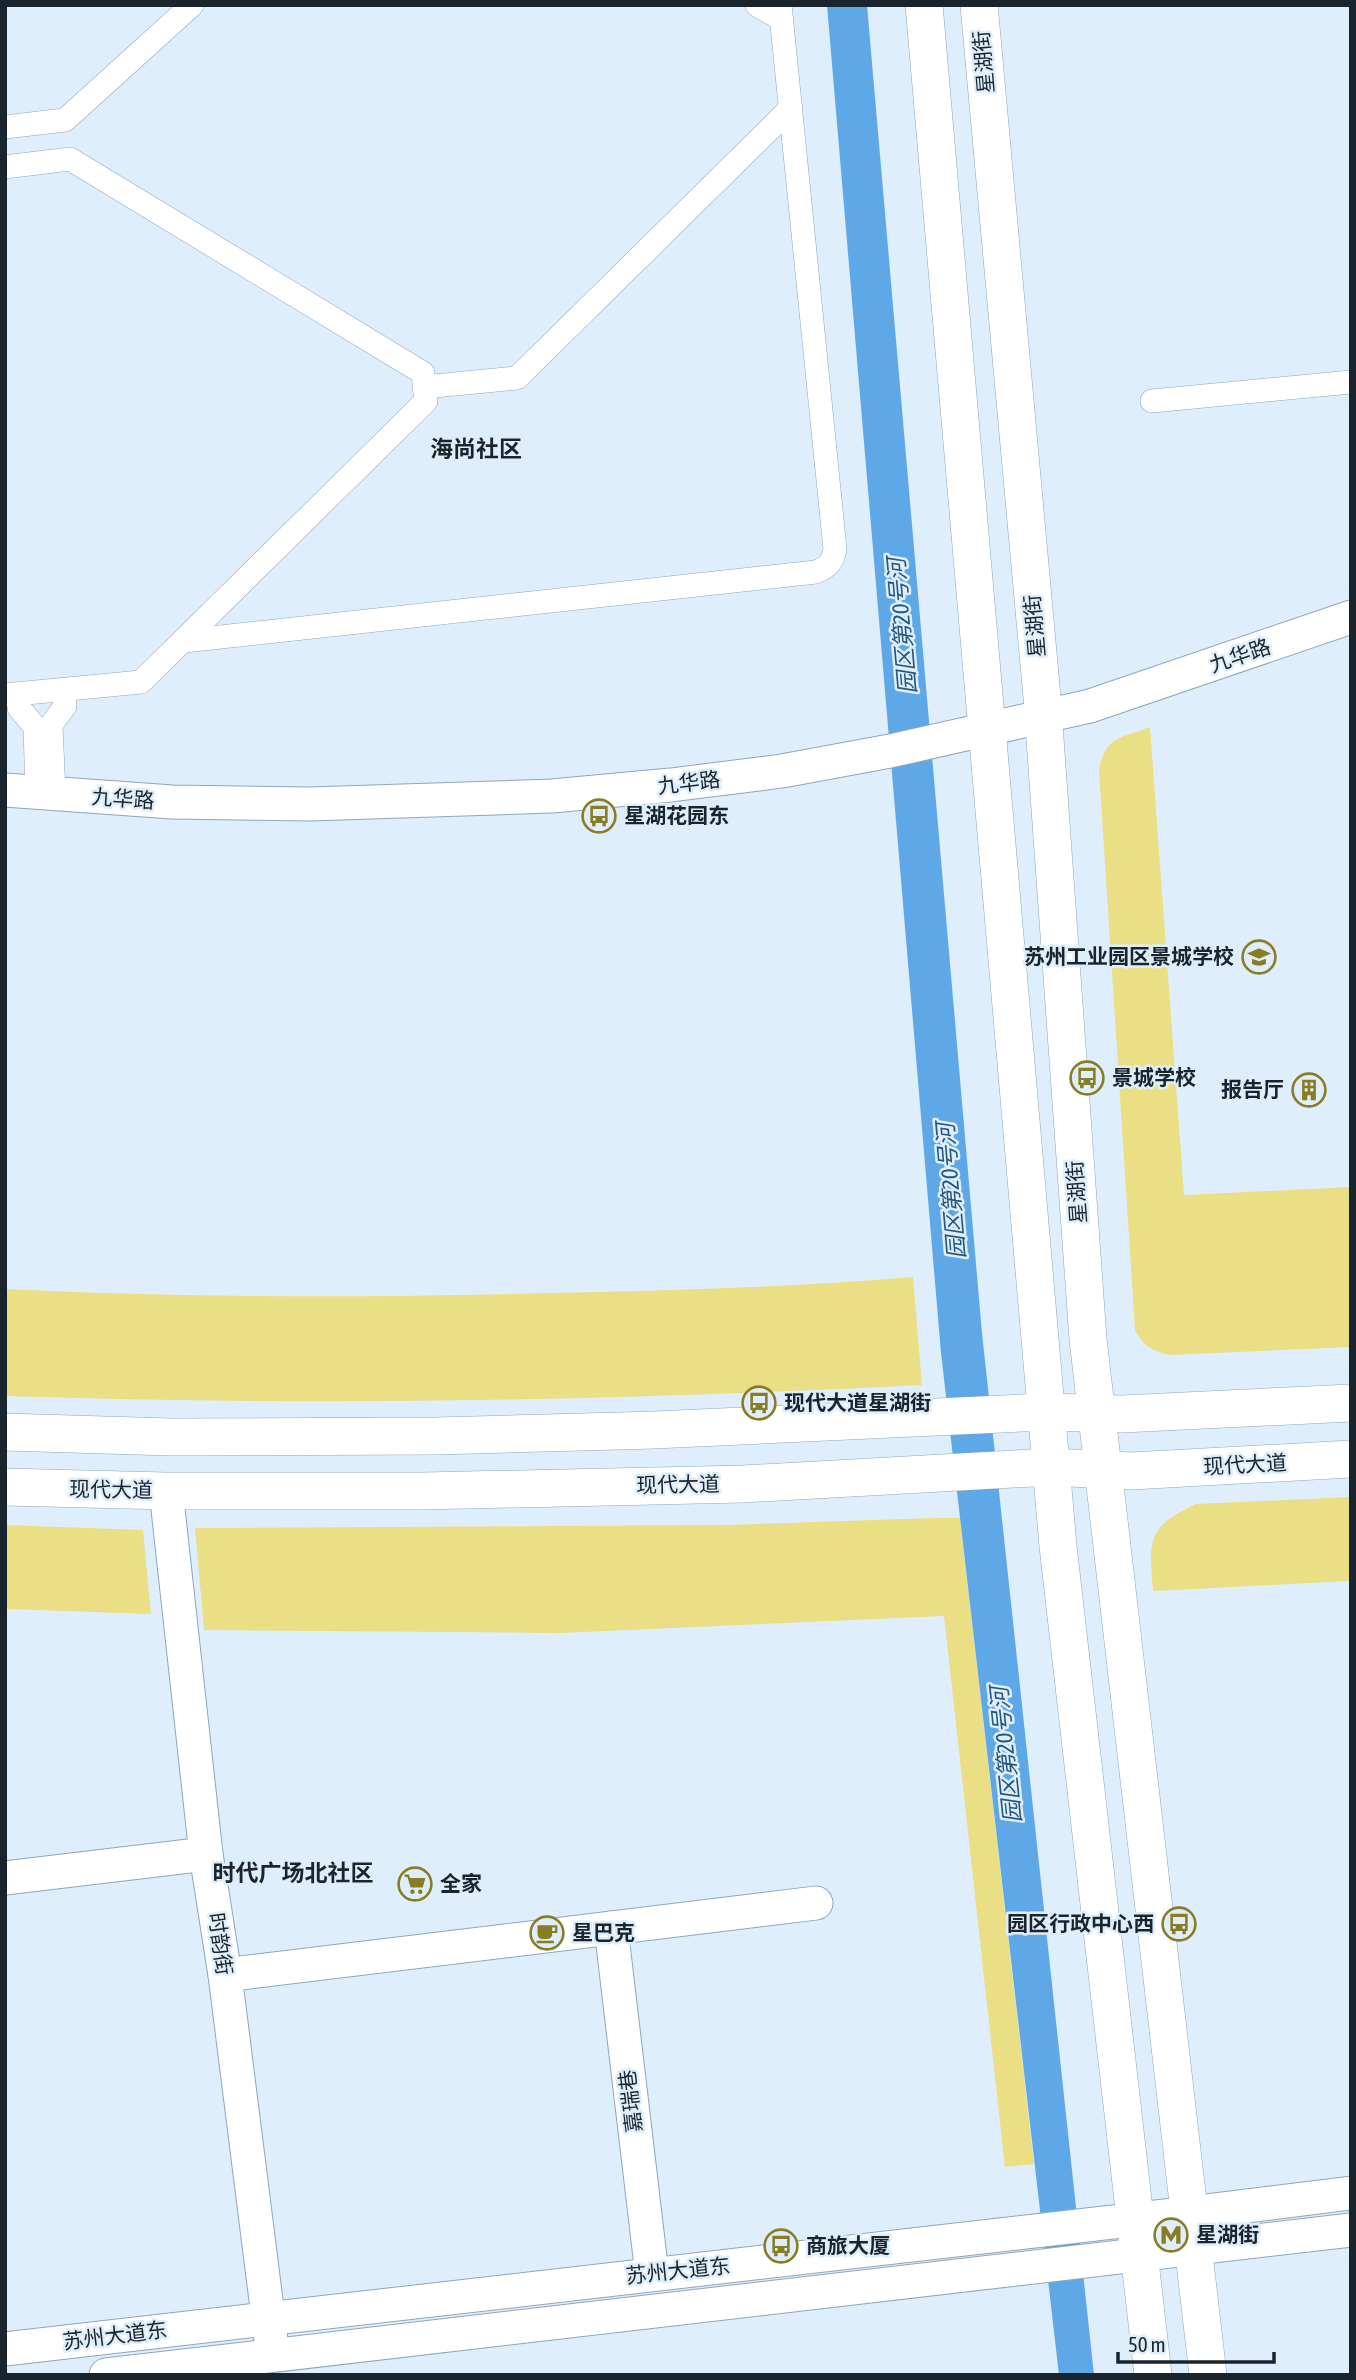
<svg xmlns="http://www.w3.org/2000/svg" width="1356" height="2380" font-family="'Asap Condensed','Noto Sans SC',sans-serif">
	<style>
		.green { fill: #ebdf86 }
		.water { fill: #5fa8e8 }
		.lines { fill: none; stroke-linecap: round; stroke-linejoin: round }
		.street-casing { stroke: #8ea6bb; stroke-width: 24 }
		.secondary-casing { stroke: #8ea6bb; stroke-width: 35 }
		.primary-casing { stroke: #8ea6bb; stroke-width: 38 }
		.street { stroke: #fff; stroke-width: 23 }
		.secondary { stroke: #fff; stroke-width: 33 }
		.primary { stroke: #fff; stroke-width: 37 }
		.labels { text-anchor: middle; stroke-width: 5; stroke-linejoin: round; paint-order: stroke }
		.street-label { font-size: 21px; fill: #1a242c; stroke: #dfeefc }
		.poi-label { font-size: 21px; font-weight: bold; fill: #1a242c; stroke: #dfeefc; text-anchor: start }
		.neighbourhood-label { font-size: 23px; font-weight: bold; fill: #1a242c; stroke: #dfeefc }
		.water-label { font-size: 23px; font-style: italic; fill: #235681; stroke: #dfeefc }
	</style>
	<rect width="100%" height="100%" fill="#dfeefc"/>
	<g class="green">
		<path d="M1150 727 1184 1195 1351 1187V1347L1172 1355C1155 1353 1142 1345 1135 1330L1099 771C1104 737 1121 738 1150 727Z"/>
		<path d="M913 1277 922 1385C616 1401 311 1406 5 1396V1289C186 1298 366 1298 547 1293 669 1291 791 1287 913 1277Z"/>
		<path d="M1351 1497V1581L1153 1591C1149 1541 1146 1527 1196 1504Z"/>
		<polygon points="933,1518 960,1518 1034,2164 1005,2167 944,1616 560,1633 204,1630 195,1528 724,1525"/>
		<polygon points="5,1525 143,1530 151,1614 5,1609"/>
	</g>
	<polygon class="water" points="827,5 867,5 982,1333 1094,2375 1059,2375 941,1353"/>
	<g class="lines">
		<defs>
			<g id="street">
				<polyline points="757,5 781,19"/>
				<polyline points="5,127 65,120 192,5"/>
				<polyline points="5,167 70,159 423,373 426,401 141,682 5,695"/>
				<polyline points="424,387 517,378 791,108"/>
				<polyline points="1152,401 1351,382"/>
				<path d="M184 641 816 572C828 567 833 562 835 549L780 5"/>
				<polyline points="18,694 19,708 35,727 37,793"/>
				<polyline points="54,794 51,725 65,706 64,690"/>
			</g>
			<g id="secondary">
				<polyline points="5,790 172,802 310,804 552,796 671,785 782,771 890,751 1090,706 1351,617"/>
				<polyline points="166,1491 206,1854 225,1975 271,2340"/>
				<polyline points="5,1878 206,1854"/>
				<polyline points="611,1928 652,2274"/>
				<polyline points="225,1975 816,1903"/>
				<polyline points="5,2349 1191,2213 1351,2193"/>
				<polyline points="106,2375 1351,2230"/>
			</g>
			<g id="primary">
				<polyline points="924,5 1058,1546 1153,2375"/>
				<polyline points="979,5 1042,697 1088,1339 1208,2375"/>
				<polyline points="5,1432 171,1437 436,1436 654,1430 1045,1412 1122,1414 1351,1403"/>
				<polyline points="5,1487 166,1491 423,1491 743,1484 1050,1467 1131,1471 1351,1459"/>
			</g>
		</defs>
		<use href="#street" class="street-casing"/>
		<use href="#secondary" class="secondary-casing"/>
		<use href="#primary" class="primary-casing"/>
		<use href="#street" class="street"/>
		<use href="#secondary" class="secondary"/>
		<use href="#primary" class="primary"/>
	</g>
	<defs>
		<symbol id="bus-ring" viewBox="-11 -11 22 22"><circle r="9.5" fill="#dfeefc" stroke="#897d24" stroke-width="1.5"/><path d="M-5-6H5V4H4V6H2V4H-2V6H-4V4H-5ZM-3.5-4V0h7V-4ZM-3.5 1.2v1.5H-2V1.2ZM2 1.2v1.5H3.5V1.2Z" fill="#897d24"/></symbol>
		<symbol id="school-ring" viewBox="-11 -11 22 22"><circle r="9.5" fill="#dfeefc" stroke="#897d24" stroke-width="1.5"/><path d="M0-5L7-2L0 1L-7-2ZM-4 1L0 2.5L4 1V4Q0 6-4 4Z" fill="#897d24"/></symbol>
		<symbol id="building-ring" viewBox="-11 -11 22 22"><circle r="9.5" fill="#dfeefc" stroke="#897d24" stroke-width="1.5"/><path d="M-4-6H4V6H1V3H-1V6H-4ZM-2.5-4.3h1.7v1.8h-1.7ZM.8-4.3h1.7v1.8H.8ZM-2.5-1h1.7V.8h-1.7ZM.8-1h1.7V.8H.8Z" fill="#897d24"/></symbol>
		<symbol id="supermarket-ring" viewBox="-11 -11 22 22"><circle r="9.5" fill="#dfeefc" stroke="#897d24" stroke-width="1.5"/><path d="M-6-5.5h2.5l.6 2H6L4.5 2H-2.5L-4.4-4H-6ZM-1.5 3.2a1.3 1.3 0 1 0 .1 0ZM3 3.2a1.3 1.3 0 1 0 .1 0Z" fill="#897d24"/></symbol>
		<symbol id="cafe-ring" viewBox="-11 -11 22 22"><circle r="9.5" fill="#dfeefc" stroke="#897d24" stroke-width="1.5"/><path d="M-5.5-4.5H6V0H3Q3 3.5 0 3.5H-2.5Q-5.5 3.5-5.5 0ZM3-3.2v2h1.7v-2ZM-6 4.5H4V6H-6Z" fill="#897d24"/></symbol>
		<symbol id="metro-ring" viewBox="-11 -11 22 22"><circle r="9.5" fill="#dfeefc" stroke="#897d24" stroke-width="1.5"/><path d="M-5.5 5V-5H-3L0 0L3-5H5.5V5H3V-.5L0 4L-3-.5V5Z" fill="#897d24"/></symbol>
	</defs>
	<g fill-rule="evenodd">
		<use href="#bus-ring" x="580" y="797" width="38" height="38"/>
		<use href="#school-ring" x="1240" y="938" width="38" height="38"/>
		<use href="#bus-ring" x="1068" y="1059" width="38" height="38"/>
		<use href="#building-ring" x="1290" y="1071" width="38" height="38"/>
		<use href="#bus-ring" x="740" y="1384" width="38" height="38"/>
		<use href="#supermarket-ring" x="396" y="1865" width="38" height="38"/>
		<use href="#bus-ring" x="1160" y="1905" width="38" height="38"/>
		<use href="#cafe-ring" x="528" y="1914" width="38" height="38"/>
		<use href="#metro-ring" x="1152" y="2216" width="38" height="38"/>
		<use href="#bus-ring" x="762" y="2227" width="38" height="38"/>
	</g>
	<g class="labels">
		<g class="street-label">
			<text transform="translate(984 62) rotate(-95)" y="7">星湖街</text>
			<text transform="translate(1035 626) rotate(-95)" y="7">星湖街</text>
			<text transform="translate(1240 656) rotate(-19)" y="7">九华路</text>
			<text transform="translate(689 783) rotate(-7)" y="7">九华路</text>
			<text transform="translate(123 799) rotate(4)" y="7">九华路</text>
			<text transform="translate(1077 1192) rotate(-94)" y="7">星湖街</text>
			<text transform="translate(1245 1465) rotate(-3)" y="7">现代大道</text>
			<text transform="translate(678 1485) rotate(-1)" y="7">现代大道</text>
			<text transform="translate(111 1490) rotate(1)" y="7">现代大道</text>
			<text transform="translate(220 1944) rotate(82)" y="7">时韵街</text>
			<text transform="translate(631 2101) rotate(-97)" y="7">嘉瑞巷</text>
			<text transform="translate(678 2271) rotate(-6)" y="7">苏州大道东</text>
			<text transform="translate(115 2336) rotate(-7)" y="7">苏州大道东</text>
		</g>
		<g class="poi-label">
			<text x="624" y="823">星湖花园东</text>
			<text x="1234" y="964" text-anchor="end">苏州工业园区景城学校</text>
			<text x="1112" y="1085">景城学校</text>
			<text x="1284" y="1097" text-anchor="end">报告厅</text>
			<text x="784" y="1410">现代大道星湖街</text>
			<text x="440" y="1891">全家</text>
			<text x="1154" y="1931" text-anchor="end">园区行政中心西</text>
			<text x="572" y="1940">星巴克</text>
			<text x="1196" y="2242">星湖街</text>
			<text x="806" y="2253">商旅大厦</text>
		</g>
		<g class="neighbourhood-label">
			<text x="476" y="457">海尚社区</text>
			<text x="293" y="1881">时代广场北社区</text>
		</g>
		<g class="water-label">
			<text transform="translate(902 626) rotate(-95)" y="8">园区第20号河</text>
			<text transform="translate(951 1191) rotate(-95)" y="8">园区第20号河</text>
			<text transform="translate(1006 1755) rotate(-96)" y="8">园区第20号河</text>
		</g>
	</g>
	<rect width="1356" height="2380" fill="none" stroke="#1a242c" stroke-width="14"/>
	<path d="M1118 2352v10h156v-10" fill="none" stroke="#1a242c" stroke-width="3.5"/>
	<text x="1128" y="2352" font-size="21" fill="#1a242c" stroke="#dfeefc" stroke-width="5" paint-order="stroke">50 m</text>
</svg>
